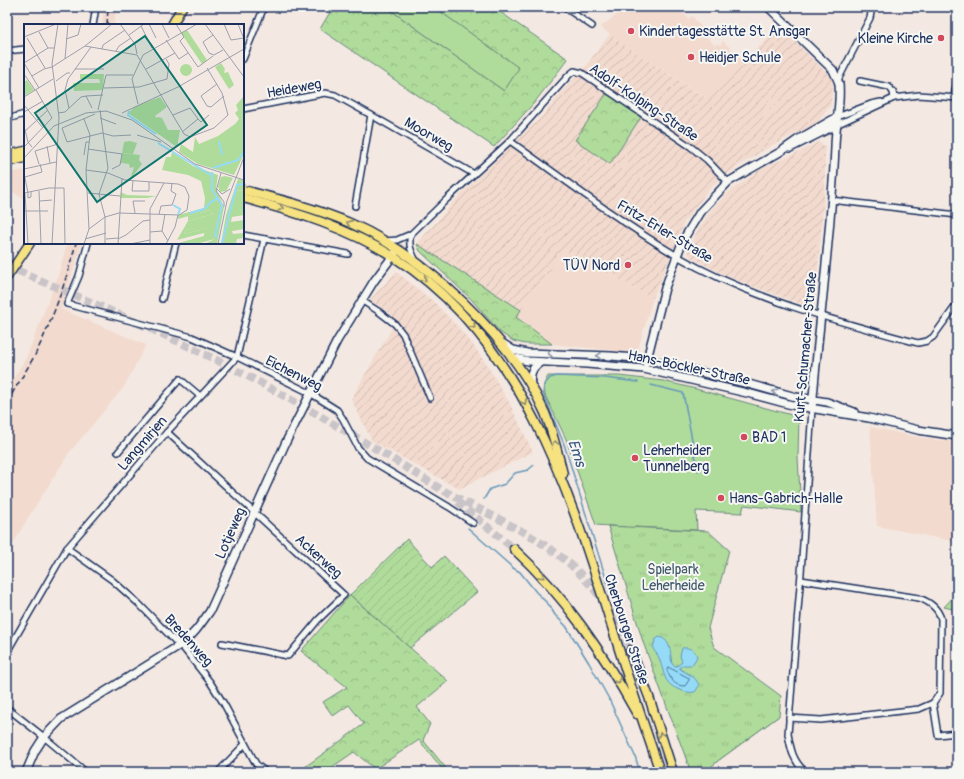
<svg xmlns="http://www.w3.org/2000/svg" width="964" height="779" font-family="Pangolin,sans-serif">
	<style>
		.built { fill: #f2dace }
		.industrial { fill: url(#industrial-furrows) }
		.grass { fill: #b0dc9b; stroke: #66867c }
		.forest { fill: url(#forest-crowns); stroke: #66867c }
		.park { fill: url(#park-tufts); stroke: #66867c }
		.garden { fill: url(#garden-furrows); stroke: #66867c }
		.water { fill: #95dbf7; stroke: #6496ba }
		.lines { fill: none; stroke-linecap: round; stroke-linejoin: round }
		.shore { stroke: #4c749b; stroke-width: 1 }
		.stream { stroke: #6496ba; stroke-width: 1.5 }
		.primary-tunnel { stroke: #c9c4c8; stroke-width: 8; stroke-dasharray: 8 4; stroke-linecap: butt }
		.street-casing { stroke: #1b2f5e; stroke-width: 8 }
		.secondary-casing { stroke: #1b2f5e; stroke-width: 10 }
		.primary-casing { stroke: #1b2f5e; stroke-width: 11 }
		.street { stroke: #f6f6f2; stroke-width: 5 }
		.secondary { stroke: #f6f6f2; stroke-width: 7 }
		.primary { stroke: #f7e281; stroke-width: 8 }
		.rail { stroke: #1b2f5e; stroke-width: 1.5; stroke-dasharray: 6 3; stroke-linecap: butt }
		.oneway { stroke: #898870 }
		.oneway2 { stroke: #8892a8 }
		.poi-dot { fill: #d1495b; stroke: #f6f6f2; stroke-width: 1.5 }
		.labels { text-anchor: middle; stroke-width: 4; stroke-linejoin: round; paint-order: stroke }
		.poi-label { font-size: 14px; fill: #1b2f5e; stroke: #f6f6f2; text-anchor: start }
		.street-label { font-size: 14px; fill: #1b2f5e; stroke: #f6f6f2 }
		.park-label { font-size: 14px; fill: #405a6d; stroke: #f6f6f2 }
		.water-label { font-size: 15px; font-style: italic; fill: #3a5a84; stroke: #f6f6f2 }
		.inset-river { fill: none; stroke: #95dbf7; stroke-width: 2 }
		.inset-road { fill: none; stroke: #9d9fad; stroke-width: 1 }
		.view { fill: #0f766e; fill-opacity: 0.15; stroke: #0f766e; stroke-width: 2 }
		.inset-edge { fill: none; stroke: #1b2f5e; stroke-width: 2 }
	</style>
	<defs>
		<pattern id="industrial-furrows" width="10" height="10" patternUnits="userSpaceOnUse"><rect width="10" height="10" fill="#f2dace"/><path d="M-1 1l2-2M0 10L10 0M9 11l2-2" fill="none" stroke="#cfbbb3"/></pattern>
		<pattern id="forest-crowns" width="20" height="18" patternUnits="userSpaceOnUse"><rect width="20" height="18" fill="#b0dc9b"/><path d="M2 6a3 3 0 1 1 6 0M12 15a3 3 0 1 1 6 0" fill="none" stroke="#97bd88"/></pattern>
		<pattern id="park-tufts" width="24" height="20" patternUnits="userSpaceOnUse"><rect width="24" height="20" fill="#b0dc9b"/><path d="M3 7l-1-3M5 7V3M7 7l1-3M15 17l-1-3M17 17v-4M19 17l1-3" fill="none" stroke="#97bd88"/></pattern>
		<pattern id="garden-furrows" width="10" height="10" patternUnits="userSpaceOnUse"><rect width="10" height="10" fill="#b0dc9b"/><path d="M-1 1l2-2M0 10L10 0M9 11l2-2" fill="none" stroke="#97bd88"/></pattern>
	</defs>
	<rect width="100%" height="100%" fill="#f4e9e2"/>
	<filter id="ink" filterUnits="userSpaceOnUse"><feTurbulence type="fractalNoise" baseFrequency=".025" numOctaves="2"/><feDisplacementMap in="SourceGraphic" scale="8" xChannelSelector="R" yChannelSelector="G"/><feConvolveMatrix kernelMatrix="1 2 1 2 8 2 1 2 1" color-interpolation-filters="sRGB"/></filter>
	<g filter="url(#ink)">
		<g class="built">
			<polygon points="104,7 116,7 114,25 102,25"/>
			<polygon points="628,7 683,7 681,10 689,19 692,16 705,31 703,33 715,45 717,43 720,45 723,41 745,62 707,98 635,52 600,27"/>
			<polygon points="25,170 25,200 7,188 7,173"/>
			<polygon points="67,243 82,243 61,309 146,345 124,387 69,453 26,521 7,555 7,389 26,358 58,276"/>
			<polygon points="565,250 653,298 637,353 552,344 516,316"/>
			<polygon points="870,427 922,438 957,442 957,542 877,526"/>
		</g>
		<g class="industrial">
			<polygon points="780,27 831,77 833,84 831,105 818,122 773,145 742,164 715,183 706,193 685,221 653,298 565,250 521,310 417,244 457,198 545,113 567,86 585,67 610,34 635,52 706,98"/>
			<polygon points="818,142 825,146 825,186 815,302 810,307 749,285 721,273 690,257 687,250 699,228 712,209 730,191 763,168 801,151"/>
			<polygon points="395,273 398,273 434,302 458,327 473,345 487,365 509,402 533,452 459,489 372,441 351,399 392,328 397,321 389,313 370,300"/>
		</g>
		<g class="grass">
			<polygon points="391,7 434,7 520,68 504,91 389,9"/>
			<polygon points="548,376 619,376 663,381 696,389 799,417 798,457 801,512 744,505 742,513 696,511 697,530 635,527 665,616 779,716 719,760 705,772 691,772 608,526 625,527 596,525 566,439 545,395 544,384"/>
		</g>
		<g class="forest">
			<polygon points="333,7 386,7 504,91 519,68 434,7 493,7 568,59 534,103 494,147 320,29"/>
			<polygon points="607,93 641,117 610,164 575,140"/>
			<polygon points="417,244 521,310 516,317 552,344 525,344 513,341 501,333 471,299 420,251"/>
			<polygon points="350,595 448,681 417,707 430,724 423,740 449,772 445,772 419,740 375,769 354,752 325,772 298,772 364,724 349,705 333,716 323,702 347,687 301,651"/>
		</g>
		<g class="park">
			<polygon points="608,526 708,531 729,550 708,628 714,647 781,696 779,716 719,760 705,772 691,772 643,642"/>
			<polygon points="957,593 957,610 944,607"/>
		</g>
		<polygon class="garden" points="407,539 432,567 444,556 477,592 410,648 350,595"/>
		<path class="water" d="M659 637C672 640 670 654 672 664L675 666H677L682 662 680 656 682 648C689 647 696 650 697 657L692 665H683L679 668C686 674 696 675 699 686L695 692C690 693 685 692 680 690 663 684 665 674 659 658 658 654 654 652 653 648L655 640Z"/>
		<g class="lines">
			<path class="shore" d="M668 667 689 678V680L685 686C674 686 670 679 667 670Z"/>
			<g class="stream">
				<polyline points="651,385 683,393 698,471"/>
				<polyline points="484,499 490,489 505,484 515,473 528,470 534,465"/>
				<polyline points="468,528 513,568 520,572 536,592 549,605 555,615 566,626 589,663 609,699 635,756 640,772"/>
				<polyline points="626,619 613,601 564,444 543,393 544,385 550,378 557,376 605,378 638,382"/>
			</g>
			<g class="primary-tunnel">
				<path d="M7 266C95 304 184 341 268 387 310 410 351 434 391 458 407 468 423 478 439 488 483 513 532 531 571 565 597 589 617 618 631 650"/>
				<polyline points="458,502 514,549"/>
			</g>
			<defs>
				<g id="street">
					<polyline points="564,7 592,26"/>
					<polyline points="93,25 96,7"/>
					<polyline points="7,51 25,49"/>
					<polyline points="243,59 264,7"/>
					<polyline points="838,80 870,18 872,7"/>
					<polyline points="860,81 889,87 893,92 894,98"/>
					<polyline points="954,97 957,79"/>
					<polyline points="243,109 325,93 335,95 371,115 355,206"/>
					<polyline points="371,115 474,174"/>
					<polyline points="837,117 871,104 881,102"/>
					<polyline points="7,119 25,114"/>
					<polyline points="836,125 894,98 919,95 957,98"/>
					<path d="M510 141C565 180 619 221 677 256 751 299 836 321 918 343L927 341 933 337 957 304"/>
					<polyline points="831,200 957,215"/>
					<path d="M411 234C408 245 411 251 416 261"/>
					<polyline points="243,235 348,254"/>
					<polyline points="385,241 397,240 411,234 447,199 510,141 569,75 574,71 582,73 691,147 707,160 728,182"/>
					<polyline points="88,243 79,276 67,304 192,337 237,357 310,393 337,410 343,419 358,448 367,458 449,507 473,523"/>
					<polyline points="162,299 176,243"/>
					<polyline points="361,300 378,311 395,324 403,334 430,398"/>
					<polyline points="167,432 344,595 318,620 288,656 222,643"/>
					<polyline points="118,452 180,379 200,396"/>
					<polyline points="67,548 112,580 139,604 175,641 184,649 210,682 224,704 256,764 266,772"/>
					<polyline points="7,652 67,548 167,432 237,357 264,239"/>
					<polyline points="933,703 938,735 957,733"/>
					<polyline points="7,708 44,737 86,772"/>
					<path d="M789 718 821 720 919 709 933 703 940 693 941 619C938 608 930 602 919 598L801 580"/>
					<polyline points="218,772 245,744"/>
					<path d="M805 772C793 760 791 751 788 734L801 573 812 409"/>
				</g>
				<g id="secondary">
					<path d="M768 7 833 70C835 75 838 79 839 84 841 105 835 126 835 148 831 235 819 322 812 409"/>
					<polyline points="790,148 836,125"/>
					<polyline points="502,343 513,350 527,353 611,356 646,359 745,383 796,397 827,402 854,412"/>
					<polyline points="511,357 528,361 587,364 644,369 751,394 792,405 869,418 918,430 957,436"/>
					<polyline points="646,363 665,288 683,240 700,212 728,182 780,152 797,140 837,117"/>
					<path d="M531 385C529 375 532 367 541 362"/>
					<path d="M26 772 35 751 44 737 61 719 180 645C193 636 201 624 210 611L286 442 337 341 374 281 395 253"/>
				</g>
				<g id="primary">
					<polyline points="172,25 182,7"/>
					<polyline points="7,155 25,151"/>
					<polyline points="7,162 25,158"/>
					<path d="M243 190C279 199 315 208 350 223 425 256 512 338 545 413 553 433 558 453 563 474"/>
					<path d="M243 198C296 212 348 228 394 257 528 342 573 504 618 646 631 688 646 730 660 772"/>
					<polyline points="7,277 30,243"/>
					<path d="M514 549C565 596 603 653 637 714"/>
					<polyline points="631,650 649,697 673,772"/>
				</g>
			</defs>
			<use href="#street" class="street-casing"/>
			<use href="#secondary" class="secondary-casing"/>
			<use href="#primary" class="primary-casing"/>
			<use href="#street" class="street"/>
			<use href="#secondary" class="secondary"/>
			<use href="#primary" class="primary"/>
			<g class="rail">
				<polyline points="107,25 108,7"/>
				<path d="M7 402C16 387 26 371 35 355 53 319 66 281 76 243"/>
			</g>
		</g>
		<defs><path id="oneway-chevron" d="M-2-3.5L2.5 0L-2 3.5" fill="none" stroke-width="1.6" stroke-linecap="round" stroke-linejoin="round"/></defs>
		<g class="oneway">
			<use href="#oneway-chevron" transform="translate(281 208) rotate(16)"/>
			<use href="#oneway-chevron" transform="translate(349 223) rotate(-156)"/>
			<use href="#oneway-chevron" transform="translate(424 279) rotate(39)"/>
			<use href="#oneway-chevron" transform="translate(473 326) rotate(49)"/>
			<use href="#oneway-chevron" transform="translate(524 402) rotate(63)"/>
			<use href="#oneway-chevron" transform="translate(555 443) rotate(-103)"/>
			<use href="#oneway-chevron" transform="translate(542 576) rotate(47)"/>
			<use href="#oneway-chevron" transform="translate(618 681) rotate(57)"/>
			<use href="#oneway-chevron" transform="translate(661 735) rotate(-109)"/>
		</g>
		<g class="oneway2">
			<use href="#oneway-chevron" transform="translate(550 353) rotate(-178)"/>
			<use href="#oneway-chevron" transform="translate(599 356) rotate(-177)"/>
			<use href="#oneway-chevron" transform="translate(775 392) rotate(-165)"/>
		</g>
	</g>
	<g class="poi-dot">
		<circle cx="631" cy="31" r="4"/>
		<circle cx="941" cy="38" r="4"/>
		<circle cx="691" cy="57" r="4"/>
		<circle cx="628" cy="265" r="4"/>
		<circle cx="744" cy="437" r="4"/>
		<circle cx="635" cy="458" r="4"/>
		<circle cx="721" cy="498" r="4"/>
	</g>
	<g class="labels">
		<g class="poi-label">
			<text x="639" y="36">Kindertagesstätte St. Ansgar</text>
			<text x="933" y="43" text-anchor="end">Kleine Kirche</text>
			<text x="699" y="62">Heidjer Schule</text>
			<text x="620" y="270" text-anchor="end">TÜV Nord</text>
			<text x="752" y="442">BAD 1</text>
			<text x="643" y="455">Leherheider<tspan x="643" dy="16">Tunnelberg</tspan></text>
			<text x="729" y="503">Hans-Gabrich-Halle</text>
		</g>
		<g class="street-label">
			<text transform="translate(294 88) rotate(-10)" y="5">Heideweg</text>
			<text transform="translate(644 102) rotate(34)" y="5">Adolf-Kolping-Straße</text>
			<text transform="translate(429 134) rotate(30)" y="5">Moorweg</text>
			<text transform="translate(665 231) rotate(31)" y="5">Fritz-Erler-Straße</text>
			<text transform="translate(805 347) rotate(-85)" y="5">Kurt-Schumacher-Straße</text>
			<text transform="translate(689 367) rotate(12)" y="5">Hans-Böckler-Straße</text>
			<text transform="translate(294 373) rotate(27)" y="5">Eichenweg</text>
			<text transform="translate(142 443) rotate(-49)" y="5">Langmirjen</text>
			<text transform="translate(230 533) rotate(-66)" y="5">Lotjeweg</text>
			<text transform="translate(319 556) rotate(42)" y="5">Ackerweg</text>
			<text transform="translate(627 629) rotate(72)" y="5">Cherbourger Straße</text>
			<text transform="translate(189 640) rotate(48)" y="5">Bredenweg</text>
		</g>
		<g class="park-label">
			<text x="673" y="574">Spielpark<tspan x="673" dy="16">Leherheide</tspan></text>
		</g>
		<g class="water-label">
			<text transform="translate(577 453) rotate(72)" y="5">Ems</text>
		</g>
	</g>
	<g transform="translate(24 24)">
		<rect width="220" height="220" fill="#f4e9e2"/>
		<path d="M136 73 143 83 131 92 154 118 153 123 104 89 112 82ZM220 166V186L205 189 212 167ZM186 186 189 190 164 197V192ZM184 200 185 204 160 210 162 206Z" fill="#b0dc9b"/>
		<path d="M56 50H80L79 66 50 67 49 59H76L75 55H56ZM220 72V130L210 151 174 140 155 128 157 120 169 128 171 113 175 120 194 112 211 100 215 95 211 89 214 86 212 81ZM148 128 169 142 194 151 192 164 200 183 193 220H180L191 215 172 220H151L180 212V209L153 216 164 197 189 190 186 186 154 195V191L180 184 181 174 177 157 164 151 138 146 118 140 106 156 110 143 106 144 105 140 97 139 98 129 116 131 115 136 118 140 138 146 142 133H147ZM184 201V204L160 210 162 206ZM201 152 209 154 202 167 196 168 194 162 197 153ZM214 155 220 156V166L212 167 210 172 217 171 218 175 209 177 205 188 220 186V191L208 193 207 198 220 196V205L208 207 209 210 220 209V214L213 215 212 219 197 220 202 191Z" fill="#b0dc9b" fill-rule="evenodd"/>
		<path d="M163 6 183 36 178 40 157 9ZM156 46a6 6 0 1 1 12 0a6 6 0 1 1-12 0ZM3 56 10 66 0 72V58ZM134 93 138 94 144 106H156L153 123 122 100ZM97 168 103 171 133 172 123 174H96Z" fill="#b0dc9b"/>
		<path d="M197 39 201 45 200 49 204 48 210 61 205 65 191 43ZM106 117 113 119 109 130 98 129 100 118Z" fill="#b0dc9b"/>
		<path class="inset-river" d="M105 87 104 91 132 110M195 117 198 131M134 119 187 151M189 144 214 136 220 128M188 148V166L198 181 191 211 193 214M149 181 156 185 154 190M166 189 180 185 188 177 193 175M198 219 213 161 220 160"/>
		<path class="inset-road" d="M0 0V16M96 0 111 20 113 30M125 0 132 14M138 0 145 14M152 0 160 13 156 17 174 43 189 32M181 0 220 53M200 0 207 16 220 14M214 0 220 15M117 2 128 24M15 8 24 24M105 11 120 0M189 11 179 18 185 29 190 31 199 26M0 13 32 0M3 14 21 44M42 15 54 11 57 0M142 16 155 35 164 29M61 22 113 31 160 110 166 113 190 104 204 91 198 69 183 44M78 25 79 21 101 6M92 27 95 22 107 14M41 35 44 0M0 39 24 24H30M0 39 15 64M51 45H80M122 45 151 29M0 50 11 66M8 52 20 45 28 43 61 22 88 0M32 57 43 49H46M80 64 115 63 143 55 145 40 142 35M62 72 79 71M0 73 29 55M114 80 108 55 119 31 173 0M0 81 19 104M187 83 183 82 177 72 193 60M187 83 200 72M45 84 41 66 44 55 67 23M74 86 82 51H109M76 86 84 144 75 170 81 193V220M0 88 19 77M34 89 41 88 57 73 62 72 68 84M98 89 154 63 220 25M71 90 38 104 43 118 78 109 89 112 107 111M149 91 166 84 174 95M76 94 92 100M60 95 66 111 62 146 65 205M174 95 177 98 185 91M0 102 4 118 8 123M0 108 24 86M158 108 174 95M113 111 137 118M23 122 26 139M0 123 28 94 12 66M64 125 98 130 96 141 88 145M60 131 62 118H65M0 134 30 102 62 89 82 87 108 96 171 140 220 156M15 140 11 127 34 120M0 145 32 138M0 149 4 169M197 149 192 167 200 178V183M1 153 18 148 16 140M109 157 108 167H125V158M193 165 198 170 206 165M15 167 17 220M0 169 25 164H40L41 220M1 169 4 220M4 169V174L7 173V168M64 169 96 172M16 177 28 176M0 187H24M111 189 109 177H121M135 190 137 182 148 181 152 170 147 167 148 159M141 190 138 207 144 217M126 208 138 207M61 215 82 209M82 215 94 214M94 215 102 211 119 197 126 196M28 220 35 93 28 40 34 0M60 220 65 205 81 193 95 189 155 191 163 186 165 172 161 163 154 160 101 156 84 149 62 146M94 220 98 155M106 220 126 216M126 220V185L140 159M142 220 151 203 154 191M194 220 203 177 220 133"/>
		<path class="view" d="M121 12 183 101 73 178 11 89Z"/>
		<rect width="220" height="220" class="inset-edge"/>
	</g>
	<rect width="964" height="779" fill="none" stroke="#f6f6f2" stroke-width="24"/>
	<rect x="12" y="12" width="940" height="755" fill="none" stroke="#1b2f5e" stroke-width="1.5" filter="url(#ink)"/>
</svg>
